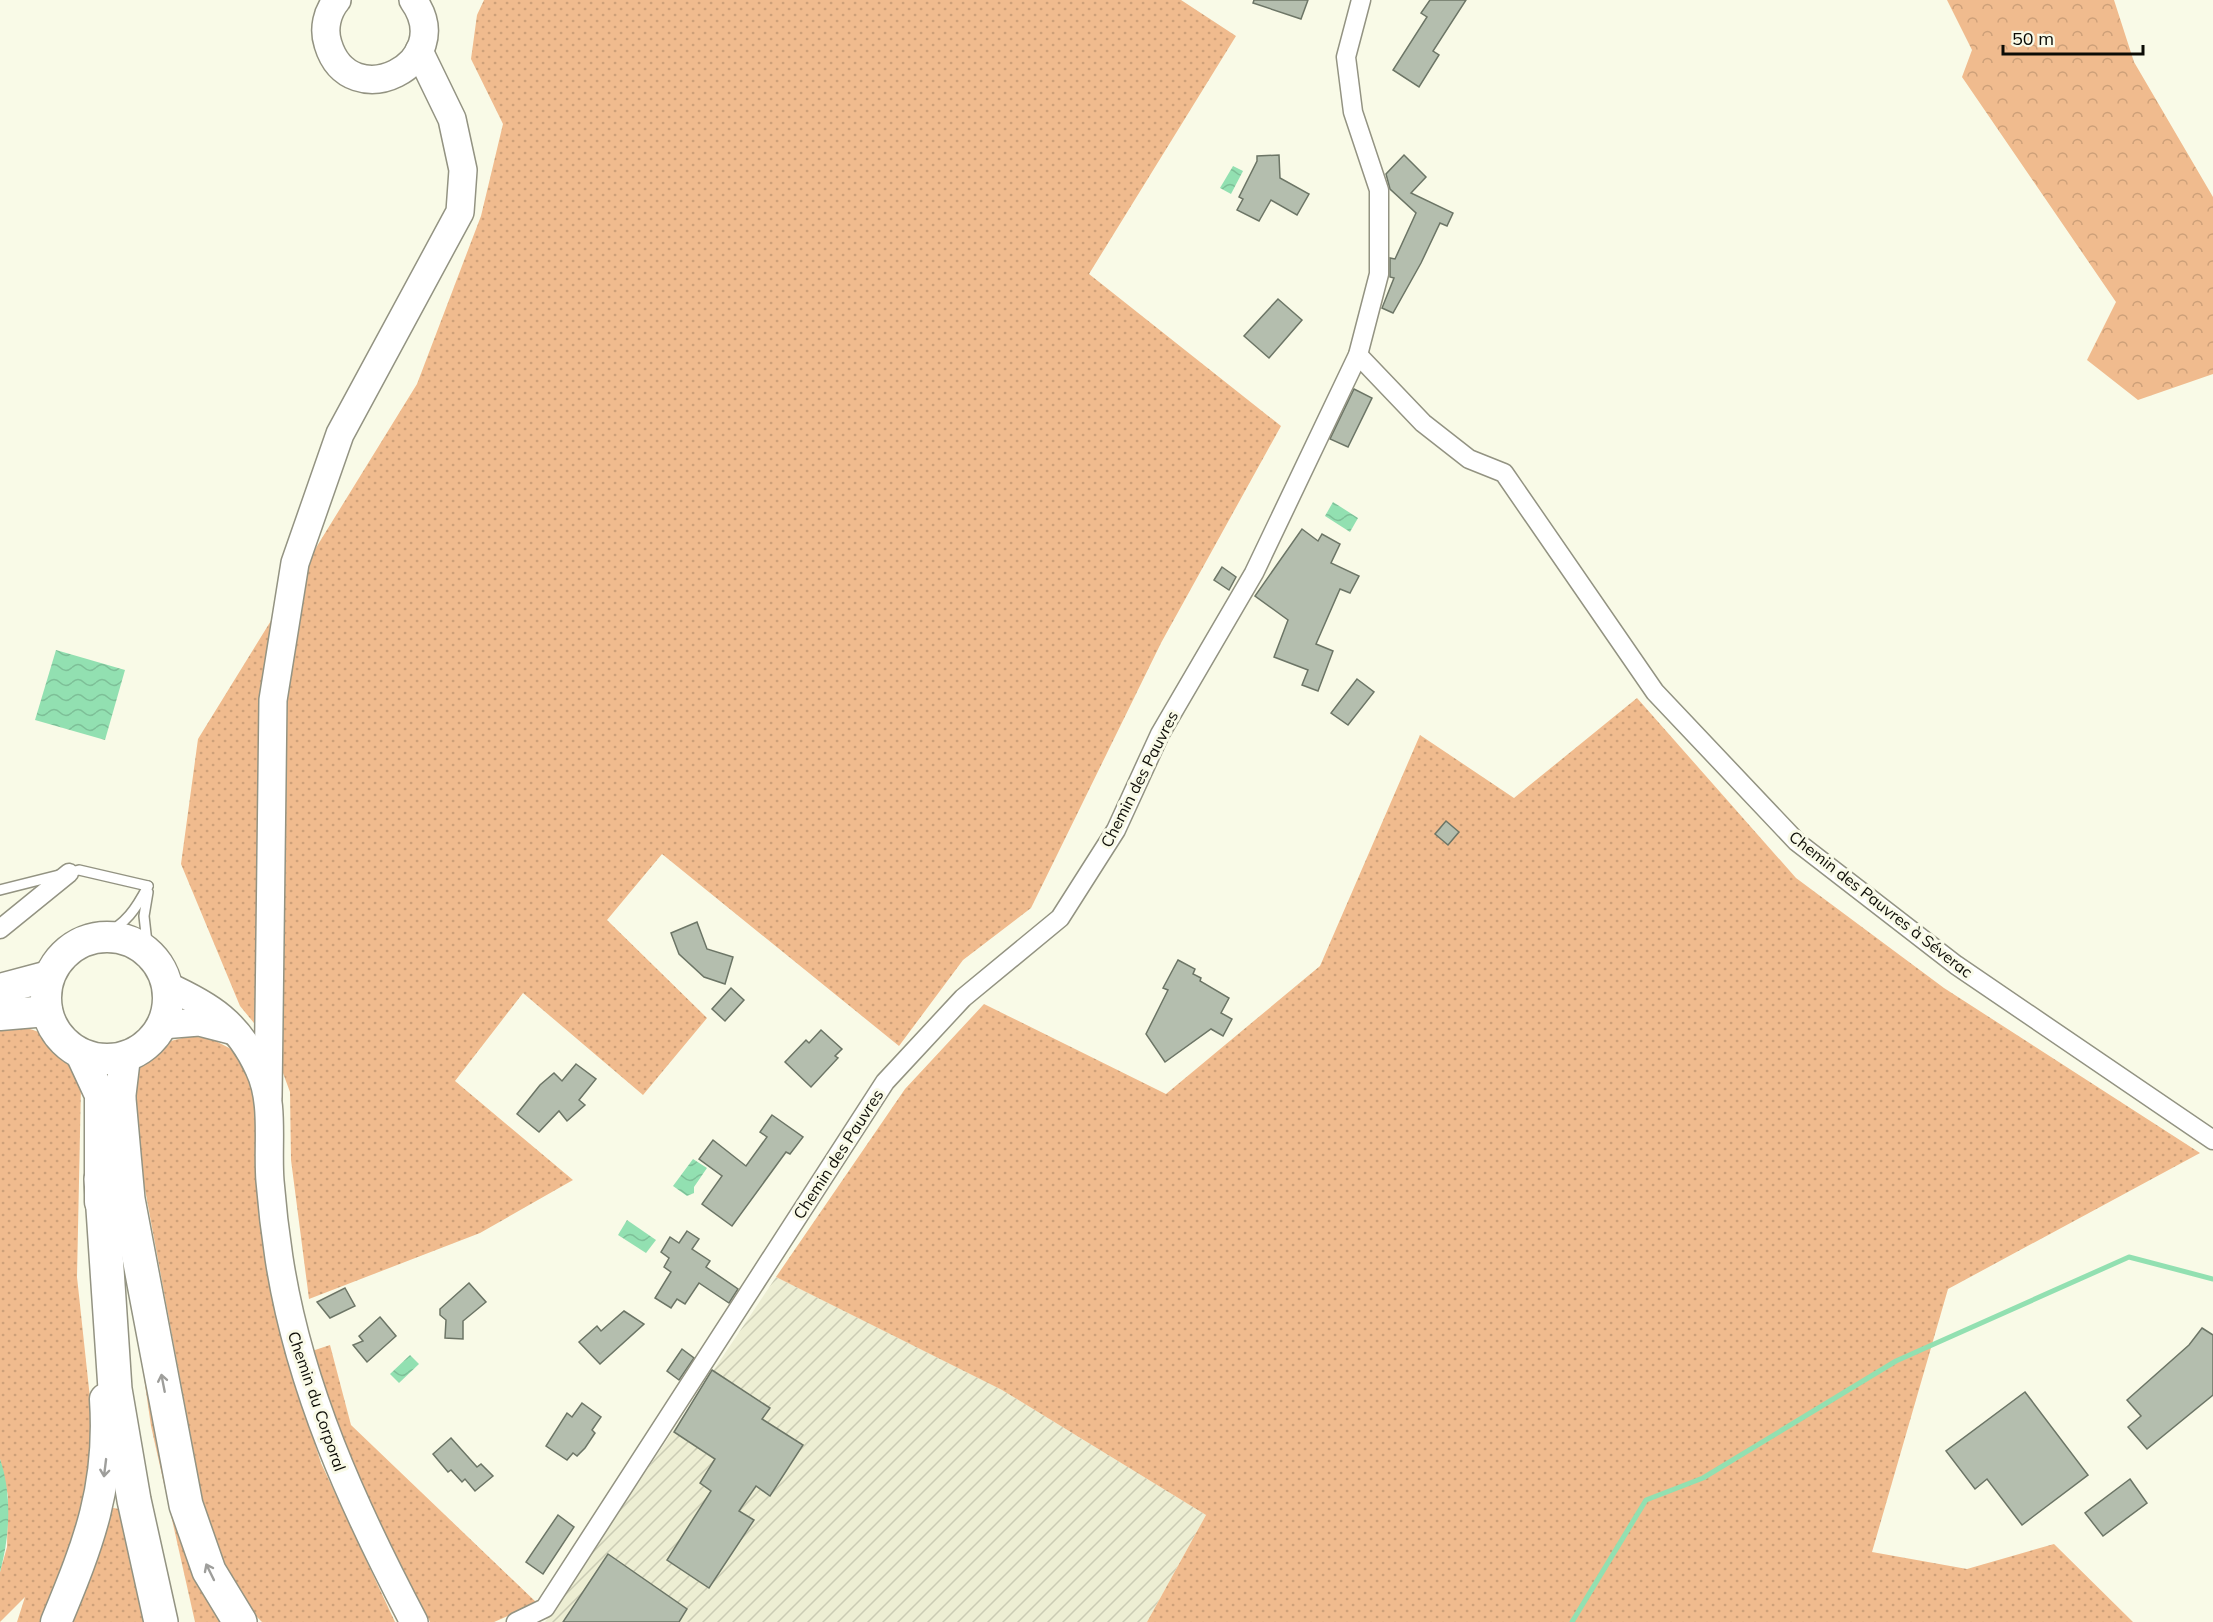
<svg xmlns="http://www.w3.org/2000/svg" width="2213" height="1622" font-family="Mulish,sans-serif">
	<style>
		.industrial { fill: url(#industrial-furrows) }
		.grass { fill: url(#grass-dots) }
		.forest { fill: url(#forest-crowns) }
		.water { fill: url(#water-waves) }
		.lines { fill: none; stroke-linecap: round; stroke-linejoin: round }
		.stream { stroke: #92e0b1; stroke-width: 5 }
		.building { fill: #b4beae; stroke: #6c7566; stroke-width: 1.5 }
		.lane-casing { stroke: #939382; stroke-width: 12 }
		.street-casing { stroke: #939382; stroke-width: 21 }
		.secondary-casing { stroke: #939382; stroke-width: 30 }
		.primary-casing { stroke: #939382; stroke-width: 33 }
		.highway-casing { stroke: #939382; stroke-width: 36 }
		.lane { stroke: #fff; stroke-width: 9 }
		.street { stroke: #fff; stroke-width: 18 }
		.secondary { stroke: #fff; stroke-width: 27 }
		.primary { stroke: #fff; stroke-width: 30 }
		.highway { stroke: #fff; stroke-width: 33 }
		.oneway { stroke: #9e9e9b }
		.labels { text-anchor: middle; stroke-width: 6; stroke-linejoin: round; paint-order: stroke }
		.street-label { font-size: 16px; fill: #0c0c06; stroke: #f9fae7 }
	</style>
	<defs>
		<pattern id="industrial-furrows" width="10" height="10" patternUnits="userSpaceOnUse" patternTransform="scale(1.5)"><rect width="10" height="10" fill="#edeed3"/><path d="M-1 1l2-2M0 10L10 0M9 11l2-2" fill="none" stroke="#cacbb4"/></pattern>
		<pattern id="grass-dots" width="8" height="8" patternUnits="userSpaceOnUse" patternTransform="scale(1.5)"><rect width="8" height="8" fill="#f0bb8e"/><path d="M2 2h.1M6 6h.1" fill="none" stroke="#cda079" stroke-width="1.8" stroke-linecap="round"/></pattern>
		<pattern id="forest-crowns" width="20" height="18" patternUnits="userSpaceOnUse" patternTransform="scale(1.5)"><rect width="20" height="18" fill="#f0bb8e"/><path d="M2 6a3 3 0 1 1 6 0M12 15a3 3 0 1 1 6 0" fill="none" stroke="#cda079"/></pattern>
		<pattern id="water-waves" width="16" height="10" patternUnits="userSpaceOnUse" patternTransform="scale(1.5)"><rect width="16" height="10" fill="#92e0b1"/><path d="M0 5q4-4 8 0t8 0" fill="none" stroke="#7dbf97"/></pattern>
	</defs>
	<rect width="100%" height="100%" fill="#f9fae7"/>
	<polygon class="industrial" points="776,1277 1002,1390 1206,1515 1147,1622 545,1622"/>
	<g class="grass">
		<polygon points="484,0 1181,0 1236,36 1089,274 1281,426 1161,643 1031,908 963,960 899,1046 662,854 607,920 707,1018 643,1095 523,993 455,1081 573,1180 480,1233 309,1299 291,1160 290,1092 273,1046 240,1006 181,864 198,739 417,384 481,216 503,124 471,59 477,15"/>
		<polygon points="1637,698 1796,878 1944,988 2200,1153 1948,1289 1872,1552 1967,1569 2054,1544 2133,1622 1147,1622 1206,1515 1002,1390 776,1277 905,1089 984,1004 1166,1094 1320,966 1420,735 1514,798"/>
		<polygon points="24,1027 39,1032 77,1075 81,1085 77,1277 92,1417 92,1488 44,1622 17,1622 25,1597 0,1622 0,1572 7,1547 8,1496 0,1459 0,1028"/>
		<polygon points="190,1036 212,1039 231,1049 245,1067 253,1086 257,1108 258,1211 280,1334 321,1463 395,1622 262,1622 254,1614 221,1562 202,1497 141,1168 134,1087 139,1066 167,1042"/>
		<polygon points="139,1343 229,1622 195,1622 151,1426"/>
		<path d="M330 1345 351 1425 537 1603 494 1622H430C385 1533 339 1447 312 1351Z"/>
		<polygon points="108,1507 119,1509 146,1622 66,1622"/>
	</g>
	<polygon class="forest" points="1947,0 2114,0 2134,62 2213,197 2213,374 2138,400 2087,360 2116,302 1962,77 1972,50"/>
	<g class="water">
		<polygon points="1233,166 1243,171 1231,194 1220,188"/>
		<polygon points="1333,502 1358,518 1350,532 1325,516"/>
		<polygon points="56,650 125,670 105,740 35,720"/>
		<polygon points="693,1159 707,1168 694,1187 694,1193 687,1196 673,1186"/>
		<polygon points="627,1220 656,1240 646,1253 618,1235"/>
		<polygon points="410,1355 419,1364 399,1383 390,1374"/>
		<path d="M0 1459C12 1494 10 1536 0 1572Z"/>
	</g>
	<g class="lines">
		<polyline class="stream" points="1572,1622 1646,1500 1703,1478 1896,1361 2129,1257 2213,1279"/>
	</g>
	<g class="building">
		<polygon points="1254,0 1308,0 1301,19 1253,3"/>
		<polygon points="1430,0 1466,0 1433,51 1439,55 1419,87 1393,70 1427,17 1421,13"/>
		<polygon points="1279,155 1280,178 1309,194 1297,215 1271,200 1259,221 1237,210 1243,199 1239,197 1257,161 1257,156"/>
		<polygon points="1404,155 1426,177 1411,193 1453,213 1447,226 1440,223 1421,263 1393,313 1382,308 1394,278 1390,277 1390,258 1395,259 1416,213 1390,189 1386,174"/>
		<polygon points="1278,299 1302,320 1269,358 1244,336"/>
		<polygon points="1354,389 1372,398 1348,447 1330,439"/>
		<polygon points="1302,529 1318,541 1322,534 1340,544 1331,563 1359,576 1350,593 1340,589 1316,644 1333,651 1318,691 1302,685 1308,670 1274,657 1288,620 1255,596"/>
		<polygon points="1222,567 1236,577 1229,590 1214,580"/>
		<polygon points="1357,679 1374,692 1348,725 1331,713"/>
		<polygon points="1446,821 1459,832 1448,845 1435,834"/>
		<polygon points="697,922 707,949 733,957 725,984 704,977 679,954 671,933"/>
		<polygon points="1178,960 1195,969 1193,974 1201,978 1200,981 1229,998 1221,1013 1232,1019 1223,1036 1211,1029 1165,1062 1146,1034 1168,990 1163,988"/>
		<polygon points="731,988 744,1000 725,1021 712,1009"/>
		<polygon points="821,1030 842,1049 835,1056 838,1058 811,1087 785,1062 806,1040 809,1043"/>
		<polygon points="576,1064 596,1079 579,1100 585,1105 567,1121 559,1111 539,1132 517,1114 540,1085 554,1073 562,1081"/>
		<polygon points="772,1115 803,1137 790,1154 786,1152 732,1226 702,1204 722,1176 699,1159 713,1140 746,1166 767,1137 760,1132"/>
		<polygon points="687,1231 699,1239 692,1249 710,1261 706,1267 738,1289 729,1303 699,1283 685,1304 677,1299 671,1308 655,1298 671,1272 664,1267 669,1258 661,1252 670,1237 679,1243"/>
		<polygon points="469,1283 486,1302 463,1321 463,1339 445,1338 446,1320 440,1315 440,1309"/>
		<polygon points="345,1288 355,1306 330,1318 317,1302"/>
		<polygon points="624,1311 644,1324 600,1364 579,1342 597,1326 601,1331"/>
		<polygon points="380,1317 396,1336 367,1362 353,1345 363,1341 359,1336"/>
		<polygon points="2202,1328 2213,1335 2213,1395 2147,1449 2128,1427 2141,1416 2127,1400 2189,1345"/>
		<polygon points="682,1349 694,1358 679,1380 667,1371"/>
		<polygon points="712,1370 770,1408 762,1419 803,1445 770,1496 756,1486 739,1511 754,1520 709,1588 667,1560 711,1491 700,1483 715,1459 674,1432"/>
		<polygon points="2025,1392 2088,1475 2022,1525 1987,1479 1975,1489 1946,1451"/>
		<polygon points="582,1403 601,1417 592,1430 595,1433 585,1448 577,1456 573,1453 567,1460 546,1446 567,1413 572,1417"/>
		<polygon points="451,1438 477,1467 481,1464 493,1476 475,1491 465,1479 462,1482 451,1470 448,1472 433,1454"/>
		<polygon points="2130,1479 2147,1503 2103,1536 2085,1513"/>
		<polygon points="558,1515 574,1527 543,1574 526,1562"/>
		<polygon points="608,1554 687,1609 679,1622 563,1622"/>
	</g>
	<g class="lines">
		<defs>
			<g id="lane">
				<polyline points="0,890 79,870 148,886"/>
				<polyline points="148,892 144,916 148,952"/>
				<path d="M102 936C126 924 136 909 148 886"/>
			</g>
			<g id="street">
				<polyline points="1358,355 1423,423 1469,459 1504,473 1655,692 1797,842 1956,965 2213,1140"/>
				<polyline points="0,929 69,873"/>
				<polyline points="516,1622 545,1608 885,1082 963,998 1060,918 1116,830 1160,734 1254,573 1358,355 1379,274 1379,190 1353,112 1346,57 1361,0"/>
			</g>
			<g id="secondary">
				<path d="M337 0C327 12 323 29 328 44 350 117 459 64 413 0"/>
				<path d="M167 986C211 1006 238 1023 259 1069 275 1102 267 1145 270 1181 272 1206 275 1232 279 1258 299 1388 353 1506 414 1622"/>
				<polyline points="162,1025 199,1022 234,1031"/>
				<polyline points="268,1097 273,700 295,563 340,434 460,212 463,170 452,119 419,51"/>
			</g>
			<g id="primary">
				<circle cx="107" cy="998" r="61"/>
				<polyline points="0,989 49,976"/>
				<polyline points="0,1015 47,1011"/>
				<polyline points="81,1054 100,1095 100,1202"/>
				<polyline points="117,1124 125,1057"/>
				<path d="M56 1622C89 1543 111 1486 105 1399"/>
			</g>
			<g id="highway">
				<polyline points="119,1099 128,1199 186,1505 209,1571 240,1622"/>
				<polyline points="101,1179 115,1389 134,1500 161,1622"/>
			</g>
		</defs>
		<use href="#lane" class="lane-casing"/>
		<use href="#street" class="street-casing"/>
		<use href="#secondary" class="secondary-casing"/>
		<use href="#primary" class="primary-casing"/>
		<use href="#highway" class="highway-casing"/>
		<use href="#lane" class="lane"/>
		<use href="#street" class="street"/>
		<use href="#secondary" class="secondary"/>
		<use href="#primary" class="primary"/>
		<use href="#highway" class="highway"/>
	</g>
	<defs><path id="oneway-shaft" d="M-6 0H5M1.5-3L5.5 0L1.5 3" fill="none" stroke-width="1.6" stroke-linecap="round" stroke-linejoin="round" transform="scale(1.5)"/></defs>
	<g class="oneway">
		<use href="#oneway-shaft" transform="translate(163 1383) rotate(-101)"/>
		<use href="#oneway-shaft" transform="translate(105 1468) rotate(97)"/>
		<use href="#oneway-shaft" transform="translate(210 1572) rotate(-116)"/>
	</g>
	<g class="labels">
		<g class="street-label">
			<text transform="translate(1139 779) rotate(-63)" y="6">Chemin des Pauvres</text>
			<text transform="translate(1881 904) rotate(38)" y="6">Chemin des Pauvres à Séverac</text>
			<text transform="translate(838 1154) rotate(-57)" y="6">Chemin des Pauvres</text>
			<text transform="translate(317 1401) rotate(71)" y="6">Chemin du Corporal</text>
		</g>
	</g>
	<path d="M2003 45v9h140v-9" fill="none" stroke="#0c0c06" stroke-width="3"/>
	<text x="2012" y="45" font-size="18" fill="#0c0c06" stroke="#f9fae7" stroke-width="4.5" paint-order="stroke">50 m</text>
</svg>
